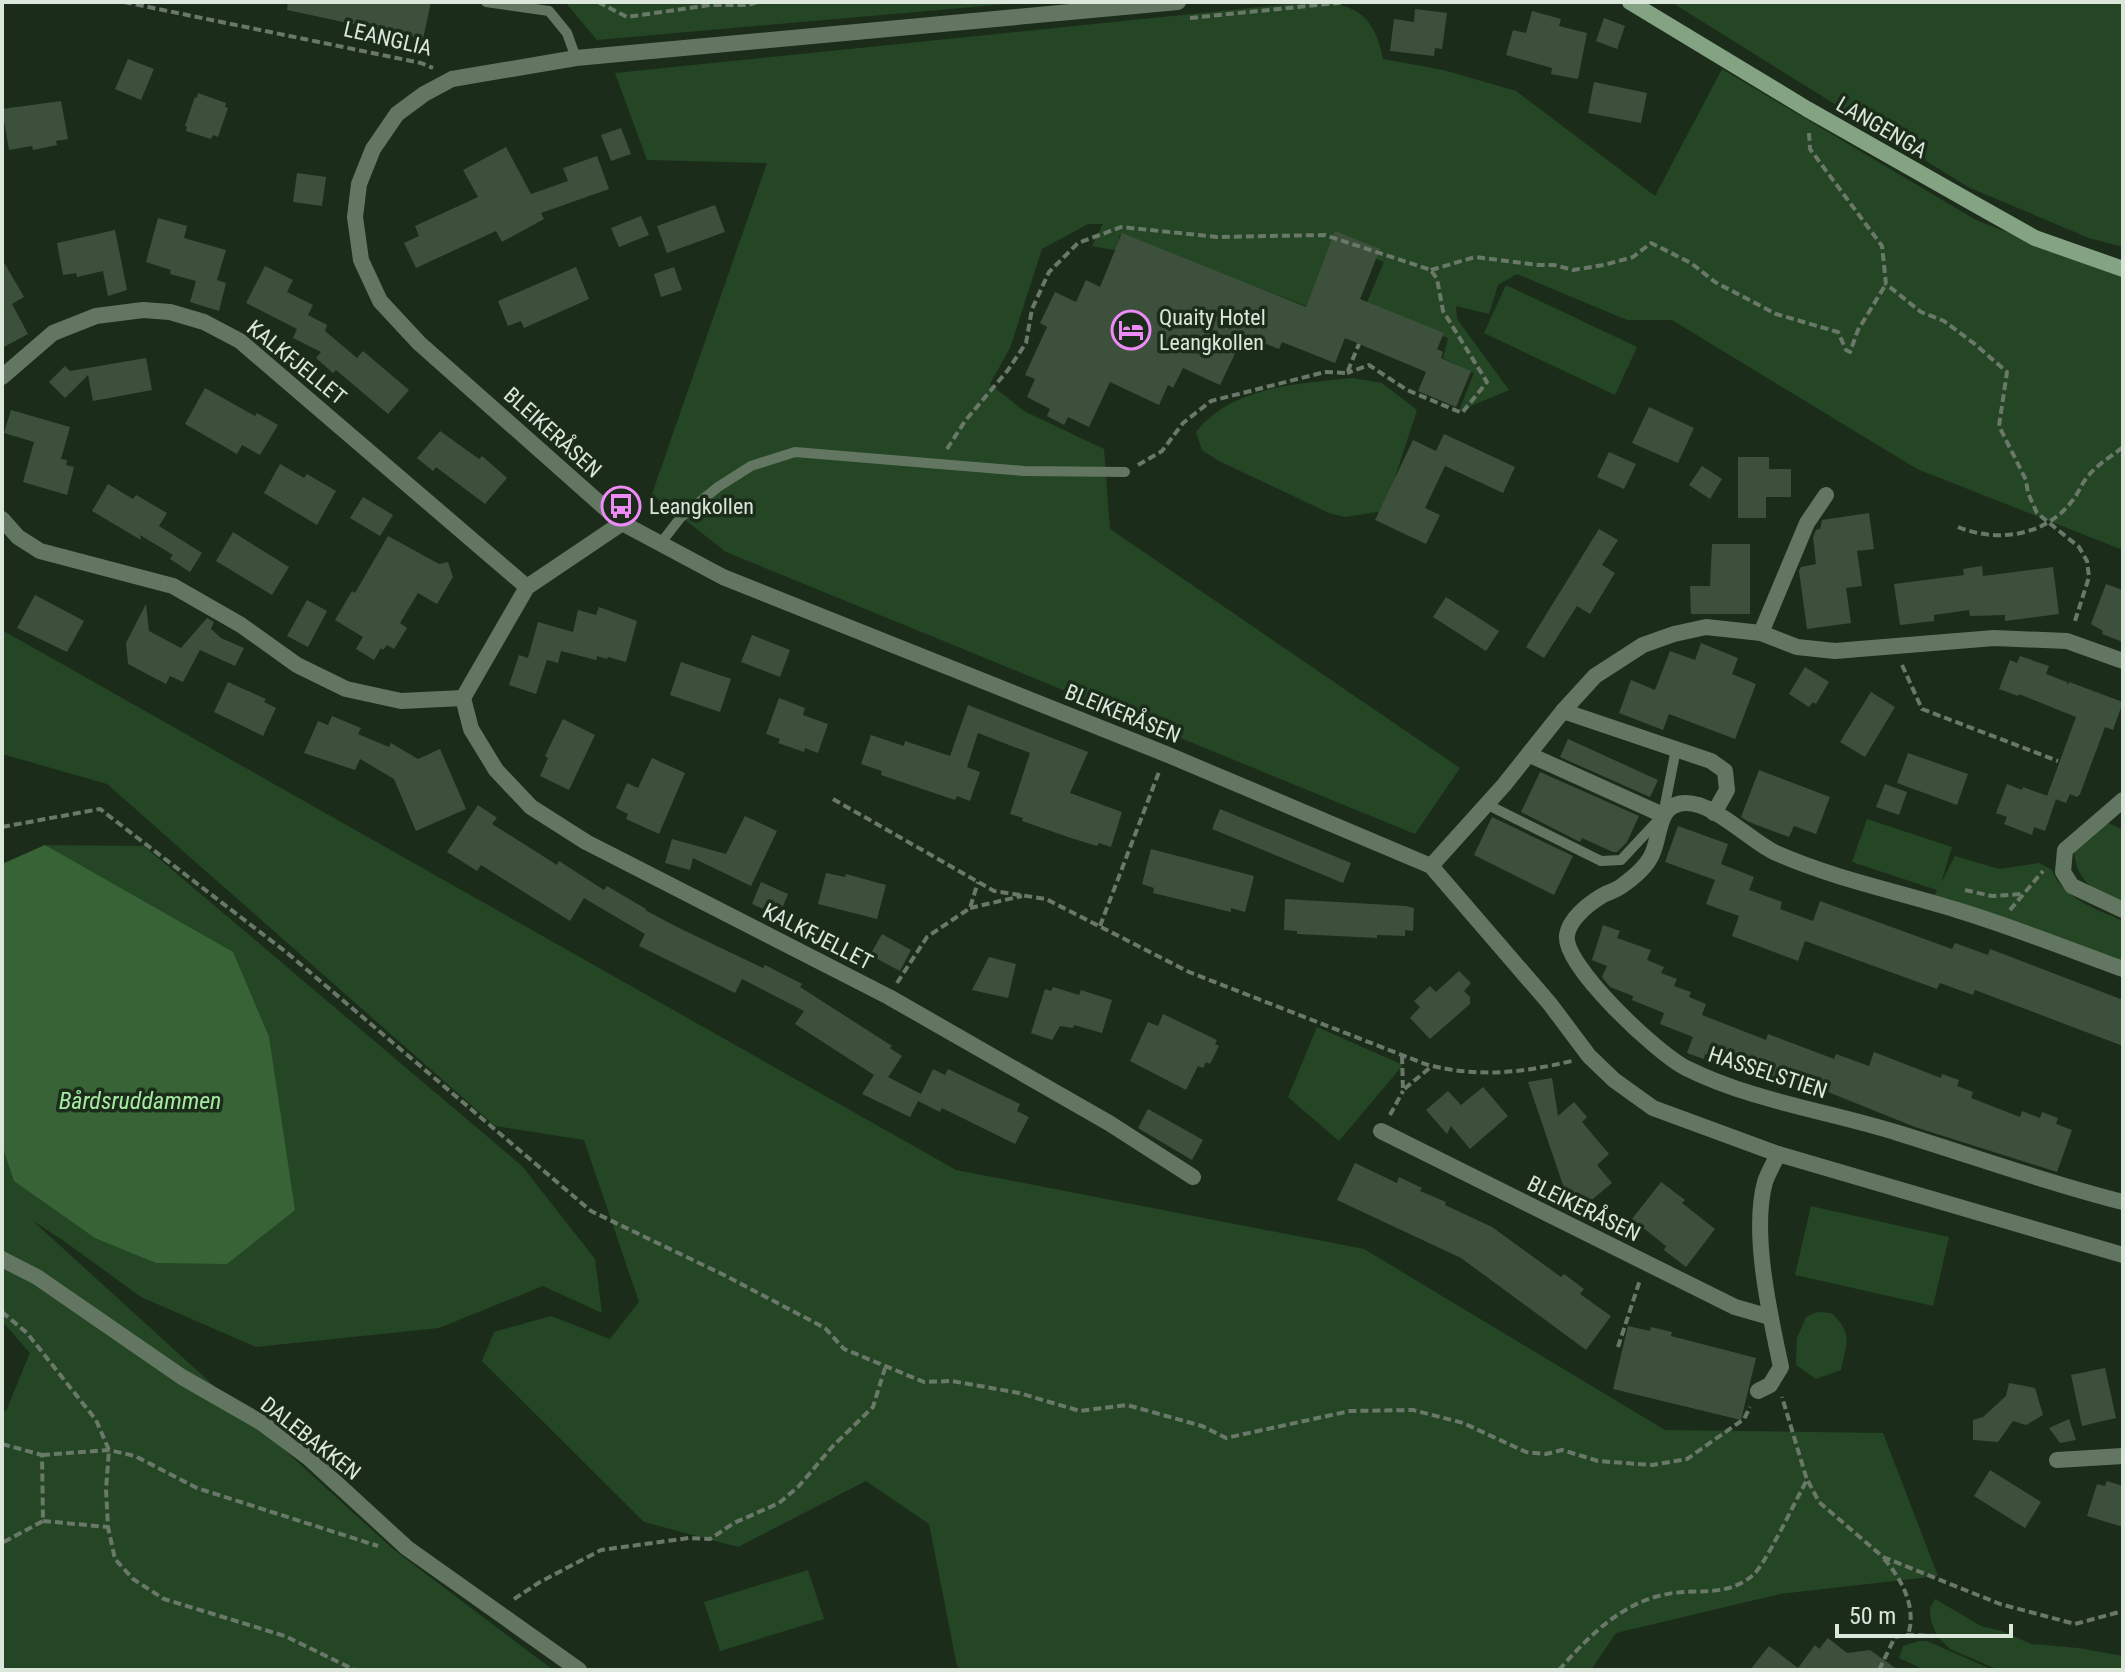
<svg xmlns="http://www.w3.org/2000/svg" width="2125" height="1672" font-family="'Roboto Condensed',sans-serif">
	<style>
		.green { fill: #244624 }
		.water { fill: #376337 }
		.building { fill: #3d503c }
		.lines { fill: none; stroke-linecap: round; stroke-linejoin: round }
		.path { stroke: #697868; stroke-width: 4; stroke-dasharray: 8 4; stroke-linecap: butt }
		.service { stroke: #637662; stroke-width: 10 }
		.minor { stroke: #637662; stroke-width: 16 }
		.secondary { stroke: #84a383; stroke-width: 16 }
		.labels { text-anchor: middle; stroke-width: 7; stroke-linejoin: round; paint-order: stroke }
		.street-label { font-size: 22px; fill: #dbe7db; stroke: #1b2d1a }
		.poi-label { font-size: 22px; fill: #dbe7db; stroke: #1b2d1a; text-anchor: start }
		.water-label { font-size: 24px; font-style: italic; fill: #a5e9a3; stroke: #1b2d1a }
	</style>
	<rect width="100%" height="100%" fill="#1b2d1a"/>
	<g class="green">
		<polygon points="565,2 1030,2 597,40"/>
		<path d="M1308 2C1352 2 1374 12 1383 59L1443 70 1516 91 1655 196 1722 69 1976 220 2123 277V550L1917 469 1672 320H1627L1517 274 1498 285 1489 314 1456 306 1457 319 1509 390 1459 411 1474 373 1443 358 1448 338 1365 307 1384 262 1343 245 1314 309 1119 235V251L1092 246 1103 224H1088L1042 249 1010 348 990 384 1024 411 1104 449 1110 529 1460 768 1415 834 726 552 652 494 767 163 647 160 615 73Z"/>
		<polygon points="1671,2 2123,2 2123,247 2089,238 1968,187"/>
		<polygon points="1506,285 1637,347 1615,395 1484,333"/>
		<path d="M1352 378 1382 383 1417 410 1384 511 1345 517 1329 513 1219 461 1202 450 1196 432C1233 386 1297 384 1352 378Z"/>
		<polygon points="2,630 956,1170 1364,1249 1665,1430 1883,1433 1938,1576 1780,1594 1616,1633 1591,1670 961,1670 957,1666 929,1524 866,1481 738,1547 644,1522 482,1361 494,1332 551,1316 610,1339 639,1302 584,1140 495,1126 107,784 2,754"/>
		<path d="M1867 819 1952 847 1941 883 1955 856 1999 869 2039 863 2052 870C2062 898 2098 910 2123 921V963L1935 895 1937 890 1852 862Z"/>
		<path d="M2108 823 2123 830V904C2096 891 2077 884 2074 851Z"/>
		<polygon points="45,845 144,846 522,1166 595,1259 602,1313 543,1286 439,1328 256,1347 141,1297 64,1241 33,1221 393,1549 553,1670 2,1670 2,1410 6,1411 30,1353 2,1321 2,865"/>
		<polygon points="1317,1027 1403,1065 1339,1141 1288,1097"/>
		<polygon points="1811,1206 1949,1237 1933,1306 1795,1275"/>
		<path d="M1817 1312 1831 1313C1853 1333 1847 1343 1841 1370L1816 1379 1796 1365 1797 1338 1806 1317Z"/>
		<polygon points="808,1570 824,1619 720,1651 704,1602"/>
		<polygon points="1935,1599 1981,1626 2002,1631 2031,1644 2078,1648 2123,1656 2123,1670 1999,1670 1950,1649 1937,1636 1931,1621 1930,1608"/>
		<polygon points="1919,1641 1927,1641 1993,1670 1925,1670 1899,1658 1903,1646"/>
	</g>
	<polygon class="water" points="45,845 233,952 269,1037 295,1210 227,1264 156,1263 95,1238 14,1181 2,1145 2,864"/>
	<g class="building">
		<polygon points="288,2 431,2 423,39 287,10"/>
		<polygon points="1415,9 1447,13 1442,49 1435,48 1434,56 1390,51 1394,19 1414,22"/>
		<polygon points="1532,11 1561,19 1559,26 1587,33 1578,79 1551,74 1552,68 1506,55 1513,30 1526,33"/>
		<polygon points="1604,18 1625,26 1617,49 1596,41"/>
		<polygon points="128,59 154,69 141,100 115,89"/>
		<polygon points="1594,82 1647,93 1641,123 1588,113"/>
		<polygon points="198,93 226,103 225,107 228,108 218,137 213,135 211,139 186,131 187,127 185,126 195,97 197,98"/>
		<polygon points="61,101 68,139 56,141 57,145 33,150 32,146 9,150 2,109"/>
		<polygon points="621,128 631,154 611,161 601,135"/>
		<polygon points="506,147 531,194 568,181 563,168 597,156 609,189 541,213 544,219 502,242 496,231 416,268 404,243 419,236 415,226 478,197 463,170"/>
		<polygon points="297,173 326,177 322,206 293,202"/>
		<polygon points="715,205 725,232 667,253 657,226"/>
		<polygon points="641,216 649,235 619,247 611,228"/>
		<polygon points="158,218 187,226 184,238 226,250 217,280 226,283 219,311 190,302 196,281 170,274 171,270 146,262"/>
		<polygon points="115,230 127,290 108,296 103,271 77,277 76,273 63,275 57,243"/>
		<polygon points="1335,231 1380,249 1360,299 1444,333 1437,349 1443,352 1441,358 1471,371 1456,407 1418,391 1426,372 1345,338 1335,363 1282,342 1279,349 1244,335 1220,385 1183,368 1173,388 1168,385 1159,405 1110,382 1089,427 1068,417 1064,425 1047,416 1050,409 1027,397 1035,379 1025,375 1047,327 1040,323 1055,292 1076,302 1086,280 1100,287 1122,233 1306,307"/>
		<polygon points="2,259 24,297 12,304 28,334 2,348"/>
		<polygon points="265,266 293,280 287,292 313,305 308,315 327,325 325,331 357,358 363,351 409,390 388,414 336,370 333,373 316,358 321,352 293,338 297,329 246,303"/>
		<polygon points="576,267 589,299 524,328 521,321 508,326 498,301"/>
		<polygon points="674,267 682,290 661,297 654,274"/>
		<polygon points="146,358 152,390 93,401 88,375 65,398 49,382 65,366 70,371"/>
		<polygon points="205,388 255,416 257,413 278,425 260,455 242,445 237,454 185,424"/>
		<polygon points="1649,407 1694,428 1678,463 1632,443"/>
		<polygon points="11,410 70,427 61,459 67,460 66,465 74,467 67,495 23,482 34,442 4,433"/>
		<polygon points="440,431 479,459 482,456 507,478 485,504 436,467 433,471 417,458"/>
		<polygon points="1444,434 1515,467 1503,493 1445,466 1425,508 1440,515 1426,544 1375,520 1413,440 1436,451"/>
		<polygon points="1609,452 1636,464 1624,489 1597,477"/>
		<polygon points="1738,457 1769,457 1769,469 1791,469 1791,497 1766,497 1766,518 1738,518"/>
		<polygon points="280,464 304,478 307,474 336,491 317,525 264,493"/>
		<polygon points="1702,466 1722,479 1710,499 1689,485"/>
		<polygon points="108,484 133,499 136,495 167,513 159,526 202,553 190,572 170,559 173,555 140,535 141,540 92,511"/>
		<polygon points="363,497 393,515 380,536 350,518"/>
		<polygon points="1869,513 1874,549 1857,551 1862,586 1846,588 1851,623 1807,629 1799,571 1801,567 1816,564 1813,537 1816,530 1820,529 1822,520"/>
		<polygon points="1599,529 1618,540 1602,565 1615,573 1590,614 1577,606 1544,658 1526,647"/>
		<polygon points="233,532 289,567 272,595 216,561"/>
		<polygon points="388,536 439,564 448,562 453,577 437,604 418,593 400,623 407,628 394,649 387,645 383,650 381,648 374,660 356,649 363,637 335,620 352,591 355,593"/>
		<polygon points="1712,544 1750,544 1750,614 1691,614 1690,586 1710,586"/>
		<polygon points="1982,566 1983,576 2053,567 2059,614 2005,621 2005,615 1970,616 1969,610 1934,615 1934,621 1900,625 1894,584 1964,575 1963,569"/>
		<polygon points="2106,584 2123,590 2123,642 2102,634 2103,631 2091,624"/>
		<polygon points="35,595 84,621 67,652 17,628"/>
		<polygon points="1446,597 1499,631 1486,651 1433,617"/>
		<polygon points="307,600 327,611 308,647 287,636"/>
		<polygon points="146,604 149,631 181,648 207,618 214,622 211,629 221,638 244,648 235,666 200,650 183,682 170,676 166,684 128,664 126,643"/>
		<polygon points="599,607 637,621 626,662 608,657 607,659 597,656 596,660 561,651 558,663 547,660 536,694 509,685 519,655 528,658 538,622 573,632 578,610 596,615"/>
		<polygon points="752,635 790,650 780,677 741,662"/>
		<polygon points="1701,643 1738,658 1732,674 1756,684 1735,739 1669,714 1663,730 1619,713 1631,680 1655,690 1670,651 1695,660"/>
		<polygon points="2020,656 2049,666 2046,674 2067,682 2068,685 2069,682 2123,702 2113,730 2105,727 2080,794 2077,797 2070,794 2066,803 2047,796 2076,717 2019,694 2018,696 1999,689 2010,660 2017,663"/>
		<polygon points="681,662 731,679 720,712 670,695"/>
		<polygon points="1805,667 1829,682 1816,704 1813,702 1809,707 1789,694"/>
		<polygon points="228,682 266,699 264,702 276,708 263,736 214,712"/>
		<polygon points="1871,692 1895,707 1865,757 1840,742"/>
		<polygon points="779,698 805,708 803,715 828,724 818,753 805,748 804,752 778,743 780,739 766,734"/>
		<polygon points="968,705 1088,752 1070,793 1122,812 1111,847 1099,843 1097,846 1071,838 1022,821 1023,818 1010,814 1030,753 978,733 967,767 980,772 970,801 957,796 955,800 881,775 882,771 861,764 871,735 904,746 905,741 950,756"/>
		<polygon points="332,716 361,728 358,734 389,747 391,743 418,759 440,749 466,809 416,831 394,779 360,759 355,770 304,753 318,721 328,725"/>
		<polygon points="563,719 595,735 569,790 540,776 548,758 545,756"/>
		<polygon points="1568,739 1658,780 1650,797 1560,757"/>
		<polygon points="1908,753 1968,774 1957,805 1897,783"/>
		<polygon points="652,758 685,773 659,834 626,819 628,814 616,808 627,783 638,788"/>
		<polygon points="1759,770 1830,797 1816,834 1794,826 1789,837 1749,822 1741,817"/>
		<polygon points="1540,772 1639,816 1627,842 1617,852 1613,852 1582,838 1580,842 1521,812"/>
		<polygon points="1885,784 1907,792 1899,815 1876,807"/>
		<polygon points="2007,784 2022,790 2023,787 2056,799 2045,831 2034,827 2032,835 2004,824 2007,817 1996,813"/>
		<polygon points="478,805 497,818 492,824 557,865 559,861 604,890 607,886 646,909 645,910 679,928 763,968 765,965 802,984 800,987 892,1046 890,1048 902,1056 888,1077 921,1094 933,1069 945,1075 948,1069 1020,1104 1017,1111 1029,1117 1015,1144 942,1108 940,1112 918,1101 910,1117 862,1094 874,1075 795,1024 804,1011 742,979 735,993 639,946 645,934 584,898 570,921 481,865 477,871 447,852"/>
		<polygon points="1220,809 1351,863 1343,883 1212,829"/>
		<polygon points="745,816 777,831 751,886 693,858 690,870 665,863 672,839 726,854"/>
		<polygon points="1492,817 1573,856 1554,895 1474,855"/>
		<polygon points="1678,826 1728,844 1721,864 1754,877 1749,890 1782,902 1780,909 1813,921 1820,901 1952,949 1955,943 1988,955 1990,949 2123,1000 2123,1046 1975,990 1973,995 1940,983 1937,989 1805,941 1798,961 1732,936 1739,916 1706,904 1715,880 1665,862"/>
		<polygon points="1151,849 1254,876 1245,912 1231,908 1231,912 1153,893 1154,888 1142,884"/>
		<polygon points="826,873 845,877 846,874 886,885 877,919 818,904"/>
		<polygon points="761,882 788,894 779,916 752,904"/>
		<polygon points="1285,899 1406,906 1414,908 1413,931 1405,930 1405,936 1377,935 1377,938 1297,934 1297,931 1284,930"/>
		<polygon points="1603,925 1620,931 1617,938 1651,950 1647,960 1664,967 1661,973 1677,979 1674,986 1691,992 1689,997 1706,1004 1702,1015 1766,1040 1768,1034 1834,1059 1836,1054 1869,1066 1874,1052 1941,1078 1942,1074 1959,1080 1957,1086 1973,1092 1971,1098 2020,1117 2022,1111 2040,1118 2042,1112 2058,1118 2056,1124 2072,1130 2057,1172 1915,1127 1823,1090 1821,1096 1722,1059 1705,1054 1704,1059 1687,1053 1693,1037 1660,1024 1664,1013 1632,1000 1633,996 1610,987 1602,977 1607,966 1592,960"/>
		<polygon points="882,934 911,950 900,971 870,955"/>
		<polygon points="989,957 1016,964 1008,998 972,990"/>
		<polygon points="1459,971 1471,983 1464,991 1470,997 1470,1004 1430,1039 1410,1018 1420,1007 1414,1001 1430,986 1436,992"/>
		<polygon points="1053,987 1079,995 1081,990 1112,1000 1102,1033 1074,1025 1073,1028 1060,1026 1052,1040 1031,1033 1045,989 1051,991"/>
		<polygon points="1163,1014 1217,1040 1215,1044 1219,1046 1210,1064 1206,1062 1203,1068 1198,1066 1186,1090 1130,1061 1148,1022 1158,1026"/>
		<polygon points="1552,1078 1558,1116 1574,1102 1587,1117 1582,1122 1609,1154 1597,1165 1612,1183 1581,1209 1564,1188 1528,1082"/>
		<polygon points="1483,1087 1508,1116 1470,1149 1451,1126 1447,1134 1426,1110 1448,1091 1461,1105"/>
		<polygon points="1148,1109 1203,1140 1192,1160 1138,1128"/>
		<polygon points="1355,1163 1397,1183 1399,1177 1422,1188 1420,1191 1446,1202 1445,1205 1492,1227 1561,1277 1564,1274 1584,1289 1580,1294 1611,1316 1586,1350 1461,1258 1337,1200"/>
		<polygon points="1661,1182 1685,1200 1682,1203 1715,1229 1686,1267 1664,1250 1666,1246 1632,1219"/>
		<polygon points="1628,1326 1650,1331 1651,1327 1672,1332 1671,1336 1756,1358 1741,1420 1613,1389"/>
		<polygon points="2105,1368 2116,1418 2082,1426 2071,1375"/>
		<polygon points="2009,1383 2035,1388 2043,1415 2026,1425 2013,1421 1998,1442 1973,1440 1973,1420 1983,1417 2006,1396"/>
		<polygon points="2069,1419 2076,1440 2060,1443 2049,1428"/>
		<polygon points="1990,1470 2041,1502 2025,1528 1974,1496"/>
		<polygon points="2107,1481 2123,1486 2123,1527 2087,1516 2097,1484 2105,1486"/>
		<polygon points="1828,1638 1847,1653 1870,1650 1898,1670 1750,1670 1769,1646 1798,1668 1815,1645 1819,1649"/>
	</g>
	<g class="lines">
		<g class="path">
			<polyline points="124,2 421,63 433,68"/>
			<polyline points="598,2 627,17 710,5 748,5 757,2"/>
			<polyline points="1190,18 1347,2"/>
			<polyline points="1809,133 1810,149 1882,246 1886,284 1921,312 1944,321 1976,345 2007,372 1999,426 2026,480 2028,493 2037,513 2079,547 2087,561 2089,577 2074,624"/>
			<polyline points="1431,270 1475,257 1538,265 1554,265 1573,270 1604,265 1633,257 1651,243 1691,263 1715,282 1776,314 1838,332 1846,350 1850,352 1858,330 1886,284"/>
			<polyline points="947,449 965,421 1008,370 1026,343 1032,309 1049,272 1078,243 1097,236 1121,227 1217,237 1325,235 1431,270 1437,279 1443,311 1487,382 1462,413 1407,390 1369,365 1347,373"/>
			<polyline points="1138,465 1162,451 1183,423 1211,401 1325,372 1347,373 1359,344"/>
			<path d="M1958 527C1997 543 2046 536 2072 501 2079 493 2082 482 2089 475 2098 464 2112 456 2123 447"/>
			<polyline points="1902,665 1922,709 2058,761"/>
			<path d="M833 799 994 891 1046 899 1189 972 1425 1064C1476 1078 1520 1073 1572 1061"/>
			<polyline points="2,827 100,809 286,952 591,1211 724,1275 825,1328 844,1349 924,1382 952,1381 1019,1393 1080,1411 1127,1405 1202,1426 1226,1438 1350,1411 1413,1410 1463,1423 1526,1452 1546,1454 1562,1450 1598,1461 1652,1465 1687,1459 1744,1419 1750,1407"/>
			<polyline points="1965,890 1992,896 2022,894"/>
			<polyline points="970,908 1022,896"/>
			<polyline points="2010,910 2043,871"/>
			<polyline points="1100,926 1159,772"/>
			<polyline points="897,983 927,937 970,908 978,882"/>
			<polyline points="1402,1056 1403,1090 1432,1066"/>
			<polyline points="1390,1115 1403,1091"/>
			<polyline points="2,1312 27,1333 96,1420 109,1450 106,1489 108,1527 115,1559 133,1579 164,1599 285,1636 355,1670"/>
			<polyline points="1618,1347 1640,1280"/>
			<polyline points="2,1444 42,1455 43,1521 2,1543"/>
			<polyline points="42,1455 109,1450 135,1456 197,1488 378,1546"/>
			<polyline points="1808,1481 1819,1502 1883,1557 2000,1604 2075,1624 2123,1611"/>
			<polyline points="43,1521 108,1527"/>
			<path d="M1884 1559C1902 1579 1917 1608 1908 1635"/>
			<polyline points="514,1599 540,1582 601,1550 689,1538 710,1539 734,1523 779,1503 799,1486 832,1447 873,1407 885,1368"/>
			<path d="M1559 1670C1587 1638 1620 1604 1663 1595 1694 1587 1723 1599 1752 1576 1764 1568 1797 1497 1807 1480L1782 1397"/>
			<polyline points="1879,1670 1895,1637 1908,1635 1937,1636"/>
		</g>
		<g class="service">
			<polyline points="486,2 549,11 567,33 576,58"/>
			<polyline points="660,544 681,517 718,487 751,466 795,452 1024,471 1125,472"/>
			<polyline points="1486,804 1601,861 1621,860 1663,815 1676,749"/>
		</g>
		<g class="minor">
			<polyline points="1178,2 576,58 452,79 424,94 397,114 373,149 359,184 355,217 361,260 380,301 419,343 622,523 723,577 1166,754 1431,866 1550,1004 1589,1056 1614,1080 1653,1108 1778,1154 2123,1255"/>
			<polyline points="2,377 53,333 96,316 143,310 170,312 204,322 240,341 527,587"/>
			<polyline points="2,519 18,537 40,551 173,586 241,625 297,665 346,689 401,701 463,698 527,587 622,523"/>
			<polyline points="1761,633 1807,523 1826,495"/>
			<polyline points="463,698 471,729 496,770 531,807 586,842 889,997 1109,1123 1193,1177"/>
			<polyline points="1563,711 1711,761 1725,771 1727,790 1714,813"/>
			<polyline points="1530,755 1663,815"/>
			<polyline points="2123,800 2065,850 2063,872 2072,886 2123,910"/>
			<polyline points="1431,866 1504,785 1563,711 1595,676 1643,645 1674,634 1706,627 1761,633 1797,647 1835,651 1994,638 2067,641 2123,661"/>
			<path d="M2123 969C2068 949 2013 927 1957 910 1896 891 1835 879 1776 853 1750 841 1715 803 1686 803 1658 803 1661 833 1653 852 1648 866 1634 877 1623 885 1616 891 1607 892 1600 897 1587 905 1569 920 1567 935 1562 965 1659 1055 1686 1068 1752 1101 1828 1111 1898 1133 1973 1156 2047 1183 2123 1202"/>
			<polyline points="1381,1131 1735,1307 1770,1317"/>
			<polyline points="2,1259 37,1277 182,1377 262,1423 309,1458 407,1548 579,1670"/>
			<path d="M1758 1391 1770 1385 1781 1367C1770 1315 1751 1233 1765 1182 1768 1173 1774 1163 1778 1154"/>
			<polyline points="2057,1460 2123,1456"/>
		</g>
		<polyline class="secondary" points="1630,2 1807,109 1978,206 2035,238 2123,269"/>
	</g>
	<defs>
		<symbol id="hotel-ring" viewBox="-11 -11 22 22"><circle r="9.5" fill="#1b2d1a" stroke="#ee8bf8" stroke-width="1.5"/><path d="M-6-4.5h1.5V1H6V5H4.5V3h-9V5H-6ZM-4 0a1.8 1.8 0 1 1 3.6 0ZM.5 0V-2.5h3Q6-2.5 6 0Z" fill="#ee8bf8"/></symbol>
		<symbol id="bus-ring" viewBox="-11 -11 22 22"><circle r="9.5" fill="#1b2d1a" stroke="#ee8bf8" stroke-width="1.5"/><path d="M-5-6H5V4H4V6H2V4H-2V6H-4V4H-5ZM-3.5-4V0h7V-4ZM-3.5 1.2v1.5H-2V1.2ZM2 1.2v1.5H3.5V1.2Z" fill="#ee8bf8"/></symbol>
	</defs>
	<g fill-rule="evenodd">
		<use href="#hotel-ring" x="1109" y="308" width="44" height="44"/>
		<use href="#bus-ring" x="599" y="484" width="44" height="44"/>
	</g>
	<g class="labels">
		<g class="street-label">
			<text transform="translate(388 38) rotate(13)" y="8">LEANGLIA</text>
			<text transform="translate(1882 127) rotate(30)" y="8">LANGENGA</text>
			<text transform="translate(297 362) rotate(39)" y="8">KALKFJELLET</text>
			<text transform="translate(553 432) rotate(42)" y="8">BLEIKERÅSEN</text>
			<text transform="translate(1123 713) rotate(22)" y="8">BLEIKERÅSEN</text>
			<text transform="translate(818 936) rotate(27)" y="8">KALKFJELLET</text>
			<text transform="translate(1768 1072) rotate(18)" y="8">HASSELSTIEN</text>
			<text transform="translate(1584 1208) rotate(26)" y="8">BLEIKERÅSEN</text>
			<text transform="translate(311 1438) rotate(38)" y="8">DALEBAKKEN</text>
		</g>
		<g class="poi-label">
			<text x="1159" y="325">Quaity Hotel<tspan x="1159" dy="25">Leangkollen</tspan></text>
			<text x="649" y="514">Leangkollen</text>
		</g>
		<g class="water-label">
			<text x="140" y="1109">Bårdsruddammen</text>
		</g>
	</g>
	<rect width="2125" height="1672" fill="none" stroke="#dbe7db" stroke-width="8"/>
	<path d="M1837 1624v12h174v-12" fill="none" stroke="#dbe7db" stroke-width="4"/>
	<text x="1849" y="1624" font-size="24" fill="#dbe7db" stroke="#1b2d1a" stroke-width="6" paint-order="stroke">50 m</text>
</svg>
